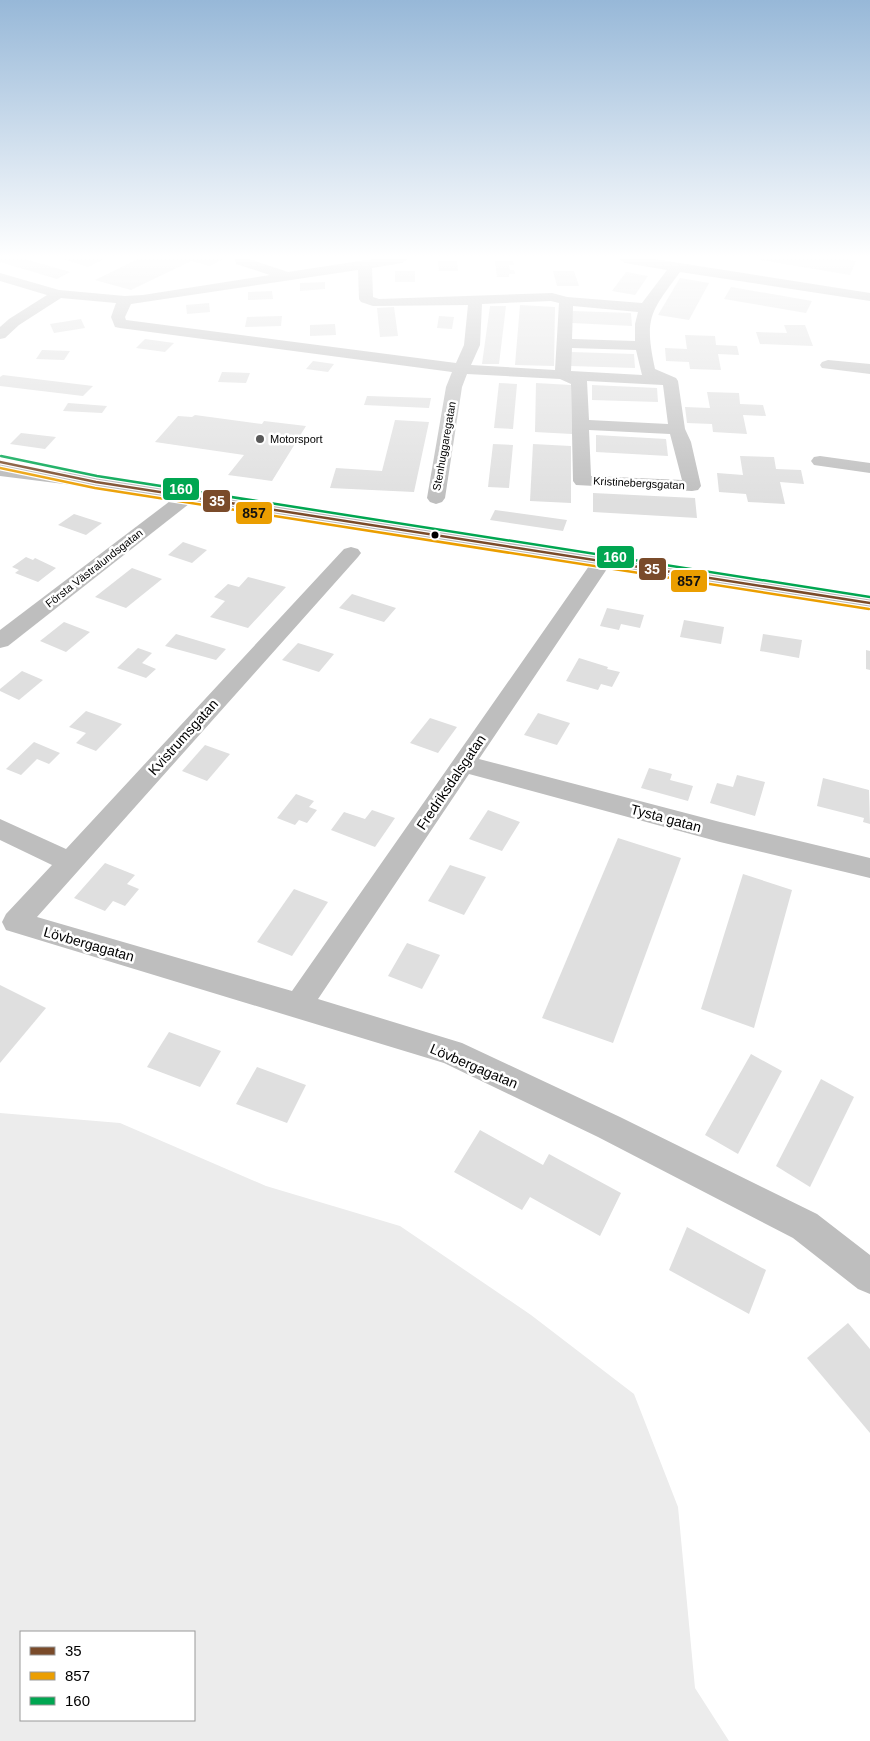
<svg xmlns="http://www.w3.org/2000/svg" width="870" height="1741" font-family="Arial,sans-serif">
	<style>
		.green { fill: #ececec; fill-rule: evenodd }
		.building { fill: #dfdfdf }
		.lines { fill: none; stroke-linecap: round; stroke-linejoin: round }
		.minor { fill: #bebebe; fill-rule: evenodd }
		.secondary { fill: #b8b8b8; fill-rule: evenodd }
		.bus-1-casing { stroke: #fff; stroke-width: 5 }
		.bus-2-casing { stroke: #fff; stroke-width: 5 }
		.bus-3-casing { stroke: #fff; stroke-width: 5 }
		.bus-1 { stroke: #7a4b2a; stroke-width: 2.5 }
		.bus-2 { stroke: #eb9e00; stroke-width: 2.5 }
		.bus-3 { stroke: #00a651; stroke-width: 2.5 }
		.poi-dot { fill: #595959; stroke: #fff; stroke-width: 2 }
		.bus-dot { fill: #000; stroke: #fff; stroke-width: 2 }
		.labels { text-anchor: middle; stroke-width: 5; stroke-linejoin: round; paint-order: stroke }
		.far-poi-label { font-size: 11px; fill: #000; stroke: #fff; text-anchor: start }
		.far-street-label { font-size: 11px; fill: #000; stroke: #fff }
		.street-label { font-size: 14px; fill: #000; stroke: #fff }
		.line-badge { stroke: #fff; stroke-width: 2 }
		.badge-label { font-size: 14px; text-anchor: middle; font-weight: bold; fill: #fff }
		.pale-badge-label { font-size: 14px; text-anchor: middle; font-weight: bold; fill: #111 }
	</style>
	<rect width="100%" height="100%" fill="#fff"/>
	<path class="green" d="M0 1113 120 1123 266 1186 400 1226 531 1315 634 1394 678 1507 695 1688 729 1741H0ZM21 1632H194V1720H21Z"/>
	<g class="building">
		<polygon points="0,259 25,259 70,272 57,279 0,262"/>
		<polygon points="63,259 105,259 88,267"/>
		<polygon points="138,259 223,259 210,266 191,261 131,290 95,280"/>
		<polygon points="754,259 846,259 856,261 850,275"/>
		<polygon points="438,261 457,261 458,271 439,271"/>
		<polygon points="495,261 513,261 514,265 509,265 510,270 514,270 515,274 509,274 509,277 497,277"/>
		<rect x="395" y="271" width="20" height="11"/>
		<polygon points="553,271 574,271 579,286 557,286"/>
		<polygon points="626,272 648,276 635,295 612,291"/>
		<polygon points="680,278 709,283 689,320 658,315"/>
		<polygon points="325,282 325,289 300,291 300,283"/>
		<polygon points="731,287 812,301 806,313 724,299"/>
		<polygon points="272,291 273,299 248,300 248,292"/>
		<polygon points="209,303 210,312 187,314 186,305"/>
		<polygon points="520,305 555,307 554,366 515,365"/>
		<polygon points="490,306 506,306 499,364 482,364"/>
		<polygon points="394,307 398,336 380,337 377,308"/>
		<polygon points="572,311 631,313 632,326 572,323"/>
		<polygon points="282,316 281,326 245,327 247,317"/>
		<polygon points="439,316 454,317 452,329 437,328"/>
		<polygon points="81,319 85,328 54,333 50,324"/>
		<polygon points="335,324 336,335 310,336 310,325"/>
		<polygon points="784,325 805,325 813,346 760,344 756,332 787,333"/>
		<polygon points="685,335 715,336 716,345 737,346 739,355 718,354 721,370 690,369 689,362 666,361 665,348 687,349"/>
		<polygon points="145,339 174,343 165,352 136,348"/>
		<polygon points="42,350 70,351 64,360 36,359"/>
		<polygon points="571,352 634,354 635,368 571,366"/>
		<polygon points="313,361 334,364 328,372 306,369"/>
		<polygon points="222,372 250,373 246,383 218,382"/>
		<polygon points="3,375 93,386 83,396 0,386 0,377"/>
		<polygon points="499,383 517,384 513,429 494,428"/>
		<polygon points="536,383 571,385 572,434 535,432"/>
		<polygon points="592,385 657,388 658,402 592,400"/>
		<polygon points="707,392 739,393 740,404 763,405 766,416 743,415 747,434 713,432 712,424 687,423 685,407 710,408"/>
		<polygon points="367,396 431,398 429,408 364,405"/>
		<polygon points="68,403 107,406 102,413 63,411"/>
		<polygon points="195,415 262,424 264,421 306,426 272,481 228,475 244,455 155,442 178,416 192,417"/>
		<polygon points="395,420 429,422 414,492 330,488 336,468 382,471"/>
		<polygon points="21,433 56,437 45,449 10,444"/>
		<polygon points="596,435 666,439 668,456 596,452"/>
		<polygon points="493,444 513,445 509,488 488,487"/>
		<polygon points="533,444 571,446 571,503 530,501"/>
		<polygon points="740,456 774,457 776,469 801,470 804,484 780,482 785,504 748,502 746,494 719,492 717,473 743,475"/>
		<polygon points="593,493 695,498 697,518 593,512"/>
		<polygon points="495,510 567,520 563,531 490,520"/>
		<polygon points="74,514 102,523 86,535 58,525"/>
		<polygon points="183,542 207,550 192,563 168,555"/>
		<polygon points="26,557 33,560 35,558 56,568 38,582 15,573 19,570 12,567"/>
		<polygon points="132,568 162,579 126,608 95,597"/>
		<polygon points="248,577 286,587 248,628 210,617 225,601 214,597 228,584 239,587"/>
		<polygon points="352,594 396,608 384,622 339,608"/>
		<polygon points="607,608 644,615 640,628 621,624 619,630 600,626"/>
		<polygon points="684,620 724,627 721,644 680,637"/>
		<polygon points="64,622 90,632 66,652 40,641"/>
		<polygon points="176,634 226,649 216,660 165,646"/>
		<polygon points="763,634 802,640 799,658 760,651"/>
		<polygon points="298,643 334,654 319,672 282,660"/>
		<polygon points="138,648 152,653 142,663 156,669 146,678 117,668"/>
		<polygon points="866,650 870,651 870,670 866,669"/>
		<polygon points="579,658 608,667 607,669 620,672 612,687 601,684 598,690 566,681"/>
		<polygon points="22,671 43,680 19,700 0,691 0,689"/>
		<polygon points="86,711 122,724 96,751 76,743 86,733 69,727"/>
		<polygon points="538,713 570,723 557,745 524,735"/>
		<polygon points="430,718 457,727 438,753 410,743"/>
		<polygon points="34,742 60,753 49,764 37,759 21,775 6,769"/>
		<polygon points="205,745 230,754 207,781 182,771"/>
		<polygon points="649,768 672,774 670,780 693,786 688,801 641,788"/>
		<polygon points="737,775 765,782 755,816 710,803 717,783 733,787"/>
		<polygon points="823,778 869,790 870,824 863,822 864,818 817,806"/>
		<polygon points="296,794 314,801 309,807 317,810 307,823 299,820 295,825 277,818"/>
		<polygon points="372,810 395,818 375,847 331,830 344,812 365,819"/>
		<polygon points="488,810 520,822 502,851 469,839"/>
		<polygon points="618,838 681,858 613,1043 542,1018"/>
		<polygon points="105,863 135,875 127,884 139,889 125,906 113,901 105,911 74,898"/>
		<polygon points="450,865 486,877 464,915 428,901"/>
		<polygon points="743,874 792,890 754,1028 701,1009"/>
		<polygon points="294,889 328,902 292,956 257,942"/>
		<polygon points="407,943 440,955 422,989 388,976"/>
		<polygon points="0,985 46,1008 0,1063"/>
		<polygon points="169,1032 221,1051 200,1087 147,1067"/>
		<polygon points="751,1054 782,1071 738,1154 705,1135"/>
		<polygon points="257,1067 306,1085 287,1123 236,1104"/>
		<polygon points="821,1079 854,1097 810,1187 776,1166"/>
		<polygon points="480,1130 543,1165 549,1154 621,1193 600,1236 530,1197 522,1210 454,1172"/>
		<polygon points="687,1227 766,1270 749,1314 669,1270"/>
		<polygon points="848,1323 870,1349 870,1433 807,1358"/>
	</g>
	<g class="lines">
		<g class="minor">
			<path d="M235 259H249L288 272 373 259H408L402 263 372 268 373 297 379 299 552 293 567 297 642 303 667 270 625 263 619 259H654L870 293V301L680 272C650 313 644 317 655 369L676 378 678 381 685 429 691 442 701 486 698 490 692 491 576 485 573 481 571 384 560 379 467 374 462 387 445 498 442 502 436 504 430 502 427 498 446 387 452 372 120 328 115 327 111 317 116 303 61 298 19 325 5 338 0 339V327L9 319 47 295 0 281V273L59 290 125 296 143 295 270 275 236 264ZM358 270 359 299 361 302 373 306 468 305 464 345 456 363 126 320 125 317 131 304ZM551 301 559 303 555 370 471 365 480 345 482 304ZM573 306 638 312 635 324V341L572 339ZM572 348 636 350 642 375 571 371ZM587 381 663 385 668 424 589 420ZM589 430 670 434 682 480 591 476Z"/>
			<polygon points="828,360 870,364 870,374 822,368 820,365 822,362"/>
			<polygon points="820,456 870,463 870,473 814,465 811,461 814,457"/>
			<polygon points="188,490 194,492 197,496 194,500 8,646 0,648 0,630 182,492"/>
			<polygon points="351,547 358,549 361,553 358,557 37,917 292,991 596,556 603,554 610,556 613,560 479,759 720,822 870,858 870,878 720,842 469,774 318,999 462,1043 620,1117 817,1214 870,1255 870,1294 858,1289 793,1238 598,1137 444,1063 6,930 2,922 6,914 52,865 0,840 0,819 66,849 344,549"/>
		</g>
		<polygon class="secondary" points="0,464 96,476 870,596 870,610 96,488 0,476"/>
		<defs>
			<polyline id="bus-1" points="0,462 96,482 870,603"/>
			<polyline id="bus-2" points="0,468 95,488 869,609"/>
			<polyline id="bus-3" points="1,456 97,476 870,597"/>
		</defs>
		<use href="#bus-1" class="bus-1-casing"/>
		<use href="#bus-2" class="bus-2-casing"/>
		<use href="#bus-3" class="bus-3-casing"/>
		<use href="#bus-1" class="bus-1"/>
		<use href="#bus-2" class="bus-2"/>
		<use href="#bus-3" class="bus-3"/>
	</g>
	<linearGradient id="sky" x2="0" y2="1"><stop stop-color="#97b8d8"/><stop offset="0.51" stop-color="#fff"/><stop offset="1" stop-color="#fff" stop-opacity="0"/></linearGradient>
	<rect width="870" height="503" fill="url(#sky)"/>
	<circle class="poi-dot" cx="260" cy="439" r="5"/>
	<circle class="bus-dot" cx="435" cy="535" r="4.5"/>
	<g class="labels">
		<g class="far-poi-label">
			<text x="270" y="443">Motorsport</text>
		</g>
		<g class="far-street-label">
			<text transform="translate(444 446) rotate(-80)" y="4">Stenhuggaregatan</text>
			<text transform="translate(639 483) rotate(3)" y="4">Kristinebergsgatan</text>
			<text transform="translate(94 568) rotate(-38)" y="4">Första Västralundsgatan</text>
		</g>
		<g class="street-label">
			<text transform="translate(183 737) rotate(-48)" y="5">Kvistrumsgatan</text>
			<text transform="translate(451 782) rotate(-56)" y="5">Fredriksdalsgatan</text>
			<text transform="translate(666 818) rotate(15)" y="5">Tysta gatan</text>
			<text transform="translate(89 944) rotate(16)" y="5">Lövbergagatan</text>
			<text transform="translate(474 1066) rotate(23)" y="5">Lövbergagatan</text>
		</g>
	</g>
	<g class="line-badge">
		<rect x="162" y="477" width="38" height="24" rx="5" fill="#00a651"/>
		<rect x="202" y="489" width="29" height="24" rx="5" fill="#7a4b2a"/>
		<rect x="235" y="501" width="38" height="24" rx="5" fill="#eb9e00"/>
		<rect x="596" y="545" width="39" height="24" rx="5" fill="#00a651"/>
		<rect x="638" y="557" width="29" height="24" rx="5" fill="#7a4b2a"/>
		<rect x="670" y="569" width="38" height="24" rx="5" fill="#eb9e00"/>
	</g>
	<g class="badge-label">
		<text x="181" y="494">160</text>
		<text x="217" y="506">35</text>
		<text x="615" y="562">160</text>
		<text x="652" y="574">35</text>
	</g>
	<g class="pale-badge-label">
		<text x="254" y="518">857</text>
		<text x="689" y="586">857</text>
	</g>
	<rect x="20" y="1631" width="175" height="90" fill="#ffffff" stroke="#999999"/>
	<rect x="30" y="1647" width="25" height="8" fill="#7a4b2a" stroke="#999999"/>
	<text x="65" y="1656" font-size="15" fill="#000000">35</text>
	<rect x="30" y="1672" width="25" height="8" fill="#eb9e00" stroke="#999999"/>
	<text x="65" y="1681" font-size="15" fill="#000000">857</text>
	<rect x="30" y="1697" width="25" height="8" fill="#00a651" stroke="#999999"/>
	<text x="65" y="1706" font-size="15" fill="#000000">160</text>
</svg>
